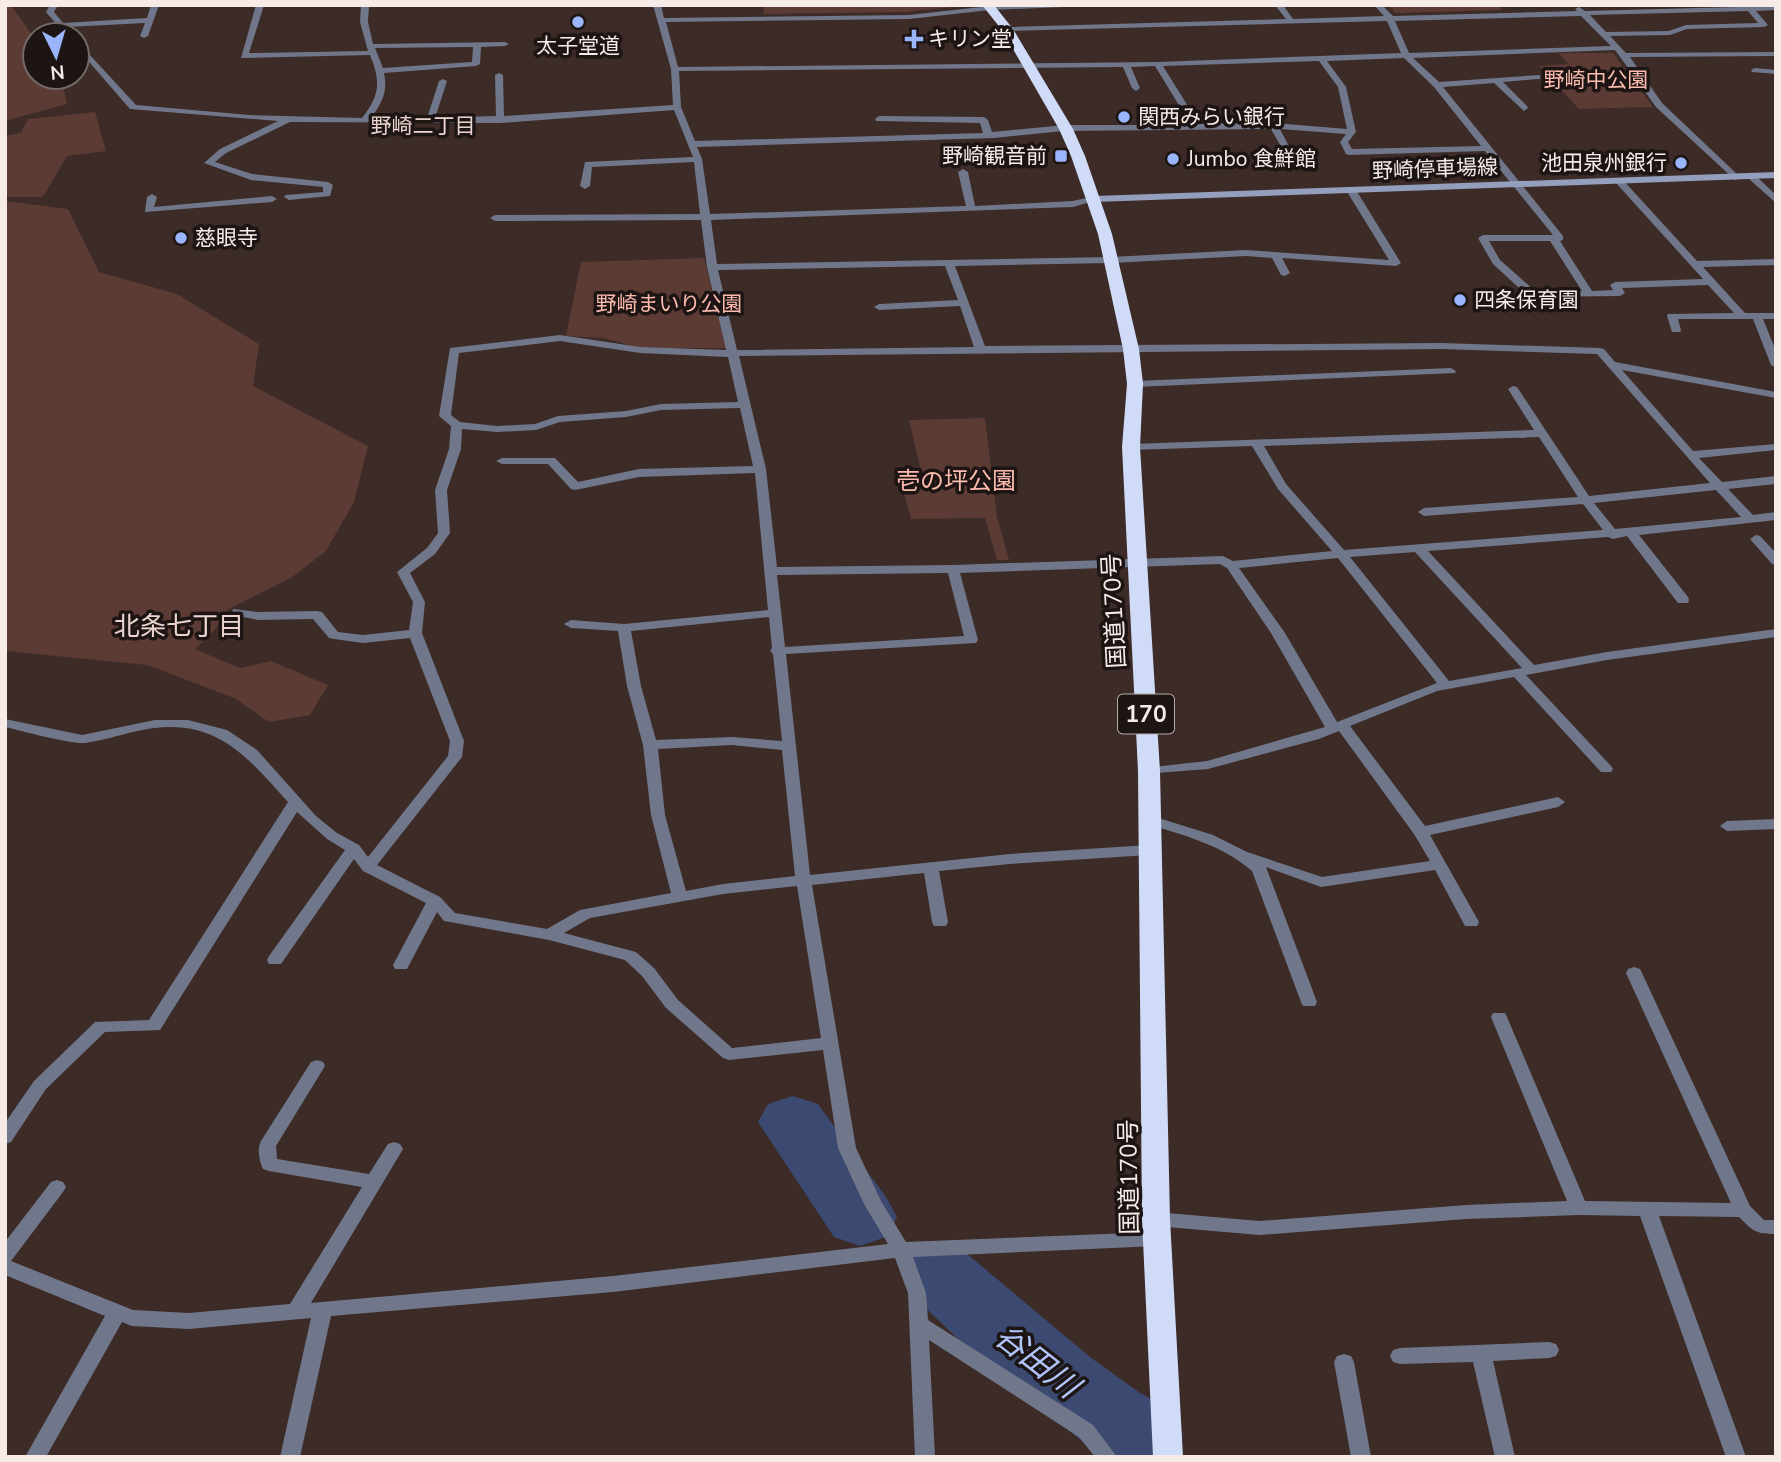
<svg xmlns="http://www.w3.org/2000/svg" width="1781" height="1462" font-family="'Nunito Sans','Noto Sans JP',sans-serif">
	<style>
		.green { fill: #5b3b34 }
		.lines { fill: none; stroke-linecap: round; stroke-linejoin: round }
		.river { fill: #3c4a71; fill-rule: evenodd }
		.street { fill: #70778a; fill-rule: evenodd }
		.secondary { fill: #949fbe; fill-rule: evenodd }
		.highway { fill: #d0dbf8; fill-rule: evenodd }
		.poi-dot { fill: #9bb5fd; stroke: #1d1514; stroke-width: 2.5 }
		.labels { text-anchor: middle; stroke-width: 7; stroke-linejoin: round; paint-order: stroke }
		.far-poi-label { font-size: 21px; fill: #f7ebe8; stroke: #1d1514; text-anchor: start }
		.far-park-label { font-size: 21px; fill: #fcbaad; stroke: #1d1514 }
		.far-neighbourhood-label { font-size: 21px; fill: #ebd4cf; stroke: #1d1514 }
		.far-street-label { font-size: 21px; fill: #f7ebe8; stroke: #1d1514 }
		.shield { fill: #1d1514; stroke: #b6aba8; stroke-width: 2 }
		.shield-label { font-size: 23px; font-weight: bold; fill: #f7ebe8 }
		.park-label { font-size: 24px; fill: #fcbaad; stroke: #1d1514 }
		.street-label { font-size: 24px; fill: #f7ebe8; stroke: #1d1514 }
		.neighbourhood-label { font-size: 26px; fill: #ebd4cf; stroke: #1d1514 }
		.near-water-label { font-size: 32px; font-style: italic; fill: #b0c4fa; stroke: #1d1514 }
	</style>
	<rect width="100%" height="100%" fill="#3c2b27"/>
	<g class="green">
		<polygon points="5,5 11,5 35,39 35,77 61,77 67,104 5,121"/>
		<polygon points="763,5 964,5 964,6 905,12 764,14"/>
		<polygon points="1389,5 1498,5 1502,10 1395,13"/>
		<polygon points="1558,53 1613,53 1653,107 1579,109 1539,66 1569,64"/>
		<polygon points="95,112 106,151 67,156 43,197 5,197 5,136 21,133 28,119"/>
		<polygon points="5,201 68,209 99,272 177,294 259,344 253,386 368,446 354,502 326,551 291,578 229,609 214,631 195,649 240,668 271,661 328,685 310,715 269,722 234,698 147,665 5,651"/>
		<polygon points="704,258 726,348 640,348 604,338 566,336 581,262"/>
		<polygon points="985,418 997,517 1009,560 997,560 985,518 911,519 897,469 920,467 909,420"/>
	</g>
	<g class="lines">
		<g class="river">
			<polygon points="793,1096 818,1104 886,1197 897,1217 886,1237 860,1246 834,1237 758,1122 768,1104"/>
			<polygon points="939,1244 966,1253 1090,1357 1140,1393 1172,1410 1183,1435 1173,1457 1108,1457 1083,1442 957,1338 912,1295 901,1274 912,1253"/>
		</g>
		<g class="street">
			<polygon points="50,5 58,5 54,12 63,23 147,18 151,5 159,5 148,36 144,38 140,36 145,23 67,27 74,35 66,35 46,12"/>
			<path d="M256 5H264L249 53 368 51 360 22 361 5H369L368 22 373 44 505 42 509 44 505 46 481 47 480 64 476 66 384 73C388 92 382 103 371 118H427L439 81 443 79 447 81 435 118 496 116 495 75 499 73 503 75 504 116 673 105 671 69 653 5H661L664 18 909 15 990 6 1068 5 1064 7 990 10 909 19 666 22 678 67 1158 62 1401 53 1387 21 1007 31 1003 29 1007 27 1286 19 1275 5H1283L1293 19 1384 16 1374 5H1382L1393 16 1577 11 1575 9 1579 7 1585 11 1776 6V10L1756 11 1768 25 1764 27 1687 29 1670 35 1610 36 1626 53 1776 52V56L1630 57 1662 103 1738 175V179L1735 180 1656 107 1615 50 1413 58 1439 82 1540 75V79H1537L1503 82 1527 106 1528 108 1524 111 1494 83 1443 87 1563 236V240L1560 241 1592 291 1613 290 1610 285 1615 282 1703 279 1616 183 1614 181 1619 178 1622 179 1697 261 1776 259V265L1703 267 1745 313H1776V319H1763L1776 351V368L1771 365 1753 319H1678L1681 330 1680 332H1672L1667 316 1668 314 1734 313 1708 285 1622 288 1625 293 1620 296 1529 297 1493 264 1478 238 1483 235H1553L1485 151 1349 155 1346 154 1340 142 1346 134 1280 129 1292 152 1288 155 1284 152 1271 129H1268L1063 131 994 138 697 147 702 159 710 214 966 206 958 172 963 169 968 172 975 206 1073 201 1095 196 1100 199 1073 207 711 220 717 264 1111 257 1246 250 1389 260 1346 190 1351 187 1356 190 1401 263 1396 266 1282 258 1290 273 1285 276 1281 275 1272 258 1246 256 1111 263 955 266 985 346 1441 343 1600 348 1604 349 1615 362 1776 392V398L1622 370 1693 451 1776 444V450L1699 458 1722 482 1776 476V484L1728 489 1753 515 1776 512V520L1639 535 1688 597 1689 600 1688 603H1678L1627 536 1613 539 1608 537 1428 551 1534 665 1607 652 1776 629V637L1607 660 1526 675 1611 766 1613 769 1611 772H1601L1514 677 1437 691 1350 726 1425 826 1558 797 1565 802 1558 807 1430 835 1479 922 1477 926H1465L1435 870 1321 887 1266 867 1317 1002 1315 1006H1303L1301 1002 1252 871C1221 844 1182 835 1144 823L1142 820 1144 817 1149 815 1213 835 1247 852 1322 877 1430 861 1414 834 1339 731 1319 739 1208 769 1144 774 1142 771 1144 768 1207 761 1325 727 1271 633 1227 568 1220 564 960 573 978 640 976 643 786 654 810 875 1010 854 1149 845 1157 850 1149 855 1010 864 939 871 948 922 946 926H934L932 922 924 873 812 885 856 1148 881 1201 906 1242 1157 1232 1164 1234 1166 1239 1164 1244 1157 1246 913 1257 926 1293 928 1320 1093 1425 1117 1457H1095L1079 1437 929 1340 935 1457H915L908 1293 895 1258 613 1292 331 1316 300 1457H280L311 1318 189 1329 132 1326 122 1322 46 1457H25L105 1316 5 1275V1242L51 1182 57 1180 63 1182 66 1187 63 1192 11 1261 133 1310 189 1313 290 1304 362 1187 269 1171 263 1169C259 1161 257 1149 261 1141L311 1062 317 1060 323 1062 325 1066 276 1146 277 1159 369 1174 388 1144 394 1142 400 1144 403 1149 311 1303 613 1276 888 1244 864 1204 838 1148 823 1050 729 1060 723 1058 666 1008 642 976 625 960 549 940 450 922 444 921 437 912 407 969H395L393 965 426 903 363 871 354 859 281 964H269L267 960 269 956 345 850 327 839 297 812 160 1030 105 1032 46 1089 11 1142 5 1144V1123L34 1081 95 1022 149 1020 288 802C249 759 219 720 154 728 130 731 108 740 85 743 69 744 23 731 5 727V719L82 735 155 720H188L227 730 257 750 316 816 337 833 359 845 368 857 448 756 450 741 410 638 363 643 334 639 329 638 313 619 258 620 233 615 232 612 233 609 258 612 317 611 322 612 338 632 363 635 409 630 413 602 397 572 427 548 438 533 435 490 449 449 451 426 439 416 450 348 560 335 640 347 726 350 707 267 701 220 495 221 490 218 495 215 700 214 694 162 592 167 590 186 585 189 580 186 585 162 693 157 674 110 500 123 290 122 226 153 215 162 252 174 328 182 333 185 330 196 289 200 284 197 286 195 323 192V187L251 180 204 163 220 149 278 121 130 109 77 48V41L136 105 249 115 362 118C380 95 381 82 370 55L241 58ZM1748 11 1758 23 1686 25 1669 31 1606 32 1590 15ZM1581 16 1611 46 1409 53 1395 21ZM473 47 472 62 383 68 375 48ZM1404 58 1434 87 1481 146 1352 149 1348 142 1356 132 1346 87 1327 61ZM1319 61 1338 87 1347 129 1274 123 1199 124 1163 66ZM1155 66 1191 125H1065L992 132 988 120 984 117 879 116 875 119 876 121 980 123 983 133 695 141 681 107 679 71 1123 67 1132 88 1136 91 1140 88 1131 67ZM1489 241H1550L1582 291 1536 292 1500 260ZM945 266 958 300 879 304 874 307 879 310 960 306 974 347 737 350 718 270ZM560 341 640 353 728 357 738 402 661 404 626 411 558 416 535 424 497 426 460 422 451 415 459 353ZM1441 349 1597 354 1710 483 1589 496 1517 387 1513 386 1508 389 1534 430 1131 444 1125 447 1131 450 1252 446 1278 489 1332 551 1233 561 1223 556 953 565 777 567 766 469 739 356ZM740 408 753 466 639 469 578 482 555 458H502L496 461 502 464H548L571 489 575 490 639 477 755 473 768 610 624 624 571 620 564 624 571 628 618 631 627 686 643 745 651 815 671 893 580 910 547 929 455 913 440 897 377 865 462 757 464 741 422 633 425 602 410 573 435 554 450 533 447 490 461 449 462 429 497 432 536 430 560 422 626 417 661 410ZM1539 437 1578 497 1424 508 1418 512 1424 516 1583 504 1603 530 1344 550 1286 484 1264 446ZM1716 490 1741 517 1615 529 1594 503ZM1415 552 1522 668 1449 681 1350 557ZM1338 558 1437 683 1337 722 1285 633 1239 568ZM948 573 964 636 785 647 777 575ZM769 617 772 648 770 651 773 654 782 741 732 737 656 740 641 686 631 631ZM732 745 782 750 795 876 723 884 686 891 665 815 658 749ZM797 886 821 1038 732 1048 678 1000 654 968 636 952 564 933 590 918 723 894Z"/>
			<polygon points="1755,68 1776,70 1776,74 1752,72 1751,70"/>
			<polygon points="1748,174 1754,174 1776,195 1776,203 1748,178"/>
			<polygon points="152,194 157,197 154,207 272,196 277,199 272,202 145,212 147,197"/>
			<polygon points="1451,368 1456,371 1455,373 1135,387 1130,384 1135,381"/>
			<polygon points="1756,535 1760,536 1776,553 1776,565 1772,564 1750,539"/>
			<polygon points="1776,819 1776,829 1727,831 1720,826 1727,821"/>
			<path d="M1634 967 1640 969 1642 973 1750 1206 1764 1220H1776V1234C1755 1234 1753 1231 1739 1217L1659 1216 1746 1457H1726L1640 1216 1579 1215 1466 1219 1259 1235 1156 1226 1150 1224 1147 1219 1150 1214 1156 1212 1259 1221 1466 1205 1567 1201 1491 1017 1493 1013H1505L1507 1017 1585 1201 1731 1203 1626 973 1628 969Z"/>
			<polygon points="1549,1342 1556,1344 1559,1350 1556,1356 1549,1358 1493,1361 1515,1457 1495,1457 1473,1362 1400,1364 1393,1362 1390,1356 1393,1350 1400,1348"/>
			<polygon points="1344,1354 1351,1356 1354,1362 1371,1457 1351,1457 1334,1362 1337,1356"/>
		</g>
		<polygon class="secondary" points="1776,172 1776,178 1095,202 1090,199 1095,196"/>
		<polygon class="highway" points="982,5 994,5 1013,29 1073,129 1085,156 1112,234 1139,349 1143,384 1140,447 1160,771 1170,1219 1183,1457 1153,1457 1142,1219 1138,771 1122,447 1127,384 1123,349 1098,234 1071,156 1059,129 1002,30"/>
	</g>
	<g class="poi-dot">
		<circle cx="578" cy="22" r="7"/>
		<path d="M910.5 28.5h7v7h7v7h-7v7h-7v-7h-7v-7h7z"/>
		<circle cx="1124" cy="117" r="7"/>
		<rect x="1054" y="149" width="14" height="14" rx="3.5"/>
		<circle cx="1173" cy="159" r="7"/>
		<circle cx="1681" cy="163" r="7"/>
		<circle cx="181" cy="238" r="7"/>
		<circle cx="1460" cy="300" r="7"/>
	</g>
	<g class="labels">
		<g class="far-poi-label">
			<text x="928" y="46">キリン堂</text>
			<text x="578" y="53" text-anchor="middle">太子堂道</text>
			<text x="1138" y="124">関西みらい銀行</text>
			<text x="1047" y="163" text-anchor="end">野崎観音前</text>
			<text x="1187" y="166">Jumbo 食鮮館</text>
			<text x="1667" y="170" text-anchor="end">池田泉州銀行</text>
			<text x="195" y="245">慈眼寺</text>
			<text x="1474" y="307">四条保育園</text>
		</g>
		<g class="far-park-label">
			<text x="1596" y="87">野崎中公園</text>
			<text x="669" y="311">野崎まいり公園</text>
		</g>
		<g class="far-neighbourhood-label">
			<text x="423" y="133">野崎二丁目</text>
		</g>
		<g class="far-street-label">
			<text transform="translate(1435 169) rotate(-2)" y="7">野崎停車場線</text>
		</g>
		<rect class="shield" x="1118" y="694.5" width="56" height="39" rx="5"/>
		<g class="shield-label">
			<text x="1146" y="722">170</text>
		</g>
		<g class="park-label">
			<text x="956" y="489">壱の坪公園</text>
		</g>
		<g class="street-label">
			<text transform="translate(1114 611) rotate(-93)" y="8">国道170号</text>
			<text transform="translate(1129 1177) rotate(-91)" y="8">国道170号</text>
		</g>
		<g class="neighbourhood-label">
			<text x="179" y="635">北条七丁目</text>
		</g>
		<g class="near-water-label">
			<text transform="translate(1037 1361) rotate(38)" y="11">谷田川</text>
		</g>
	</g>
	<rect width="1781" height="1462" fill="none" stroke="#f7ebe8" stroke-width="14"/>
	<g transform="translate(56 56) rotate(175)"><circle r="33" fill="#1d1514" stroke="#746b69" stroke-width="2"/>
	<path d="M0-5L12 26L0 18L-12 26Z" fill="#9bb5fd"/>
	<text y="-10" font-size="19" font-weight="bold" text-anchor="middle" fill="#f7ebe8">N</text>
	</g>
</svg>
